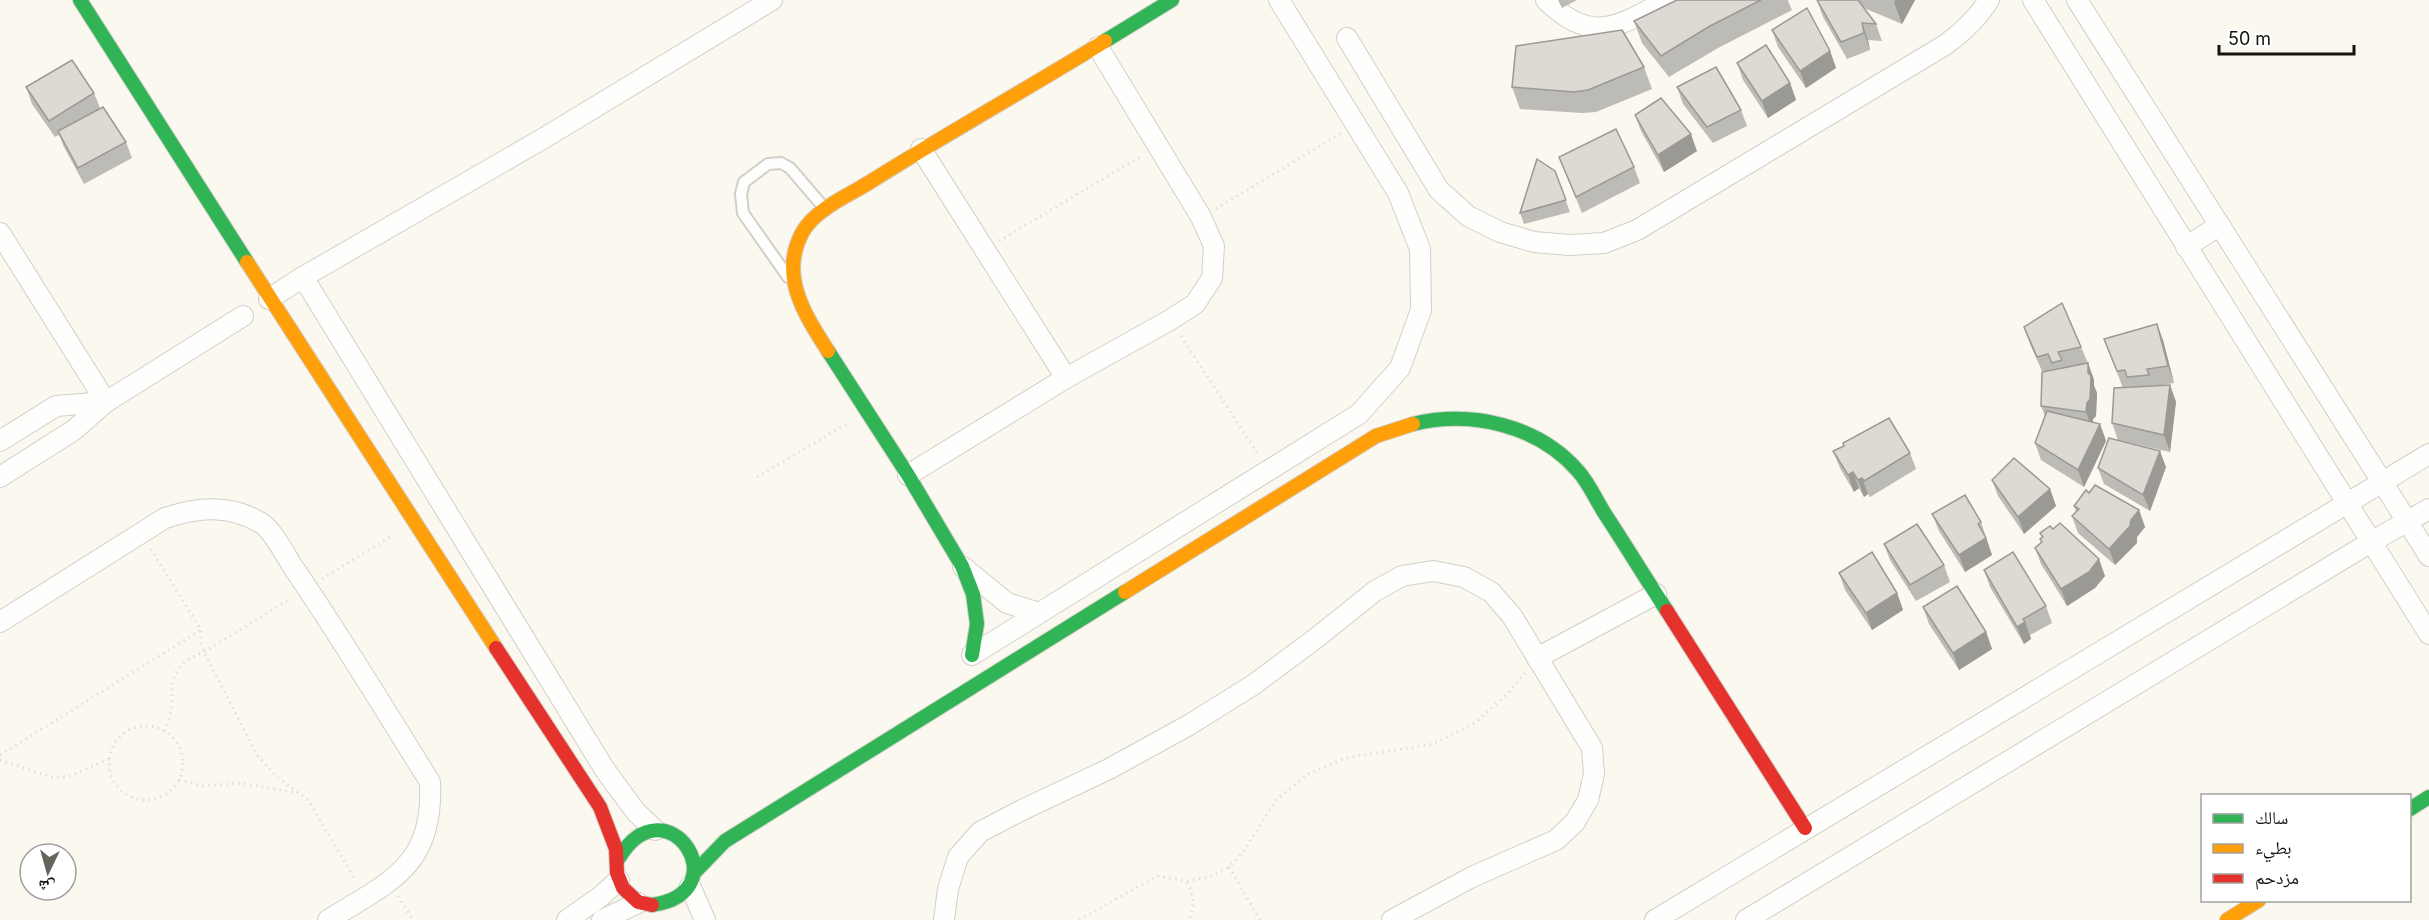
<svg xmlns="http://www.w3.org/2000/svg" width="2429" height="920" font-family="Inter,'Noto Naskh Arabic',sans-serif">
	<style>
		.lines { fill: none; stroke-linecap: round; stroke-linejoin: round }
		.lane-casing { stroke: #d2cfc9; stroke-width: 14 }
		.street-casing { stroke: #d2cfc9; stroke-width: 22 }
		.fast-casing { stroke: #d2cfc9; stroke-width: 16 }
		.slow-casing { stroke: #d2cfc9; stroke-width: 16 }
		.jam-casing { stroke: #d2cfc9; stroke-width: 16 }
		.path { stroke: #e0dfdc; stroke-width: 3; stroke-dasharray: 1.5 4.5; stroke-linecap: butt }
		.lane { stroke: #fefefd; stroke-width: 10 }
		.street { stroke: #fefefd; stroke-width: 20 }
		.fast { stroke: #30b455; stroke-width: 14 }
		.slow { stroke: #ff9f0a; stroke-width: 14 }
		.jam { stroke: #e5322d; stroke-width: 14 }
		.wall { fill: #bdbbb5 }
		.shaded-wall { fill: #9a9994 }
		.building { fill: #dcdad3; stroke: #9a9994; stroke-width: 1.5 }
	</style>
	<rect width="100%" height="100%" fill="#fbf8f0"/>
	<g class="lines">
		<defs>
			<polyline id="lane" points="788,277 743,213 741,194 744,182 768,164 781,163 790,168 826,210"/>
			<g id="street">
				<path d="M1546 0C1591 45 1619 27 1666 0"/>
				<polyline points="2033,0 2429,634"/>
				<polyline points="2077,0 2429,556"/>
				<path d="M1347 38 1439 190 1468 216 1500 232 1534 242 1569 245 1604 243 1637 230 1945 45C1963 32 1977 19 1989 0"/>
				<polyline points="921,149 1066,378"/>
				<polyline points="0,233 106,402"/>
				<polyline points="2186,247 2220,225"/>
				<polyline points="303,277 605,770 636,812 655,830"/>
				<polyline points="269,299 303,277 544,138 772,0"/>
				<polyline points="0,441 56,406 106,402"/>
				<polyline points="908,475 1066,378 1170,320 1195,304 1212,278 1214,246 1201,217 1098,47"/>
				<polyline points="0,477 74,430 106,402 243,316"/>
				<polyline points="963,567 1007,603 1039,613"/>
				<path d="M0 622 165 518C198 507 230 504 261 523 272 529 286 556 293 567 341 637 385 710 430 782 434 866 391 881 328 920"/>
				<polyline points="972,655 1359,414 1400,368 1421,310 1420,249 1398,193 1279,0"/>
				<polyline points="1537,658 1656,594"/>
				<polyline points="690,886 705,920"/>
				<polyline points="567,920 600,897 619,880"/>
				<polyline points="602,920 638,903"/>
				<polyline points="944,920 948,889 958,857 980,832 1020,811 1109,769 1189,725 1253,685 1315,639 1375,591 1402,576 1433,571 1464,577 1491,592 1512,616 1592,748 1594,774 1588,800 1575,822 1556,840 1472,877 1392,920"/>
				<polyline points="1655,920 2429,454"/>
				<polyline points="1746,920 2371,542 2429,509"/>
			</g>
			<g id="fast">
				<polyline points="80,0 247,262"/>
				<polyline points="1105,41 1172,0"/>
				<polyline points="828,351 908,475 962,566 973,594 977,624 972,655"/>
				<path d="M1413 424C1471 410 1538 425 1578 471 1589 483 1596 500 1605 514 1626 546 1646 579 1667 611"/>
				<polyline points="2410,809 2429,797"/>
				<path d="M619 858C666 779 742 892 652 905"/>
				<polyline points="695,872 725,841 1125,592"/>
			</g>
			<g id="slow">
				<polyline points="247,262 496,648"/>
				<path d="M828 351C805 315 779 276 802 233 815 209 848 196 870 182 948 133 1027 89 1105 41"/>
				<polyline points="1125,592 1376,436 1413,424"/>
				<polyline points="2227,920 2259,900"/>
			</g>
			<g id="jam">
				<polyline points="1667,611 1805,828"/>
				<polyline points="496,648 600,807 616,849 617,873 623,888 638,902 652,905"/>
			</g>
		</defs>
		<use href="#lane" class="lane-casing"/>
		<use href="#street" class="street-casing"/>
		<use href="#fast" class="fast-casing"/>
		<use href="#slow" class="slow-casing"/>
		<use href="#jam" class="jam-casing"/>
		<g class="path">
			<polyline points="1216,209 1341,133"/>
			<polyline points="999,241 1143,155"/>
			<polyline points="1181,336 1259,456"/>
			<polyline points="757,477 848,423"/>
			<polyline points="151,549 201,630 201,642 204,652 257,755 276,776 308,800 356,881"/>
			<polyline points="322,579 393,535"/>
			<circle cx="146" cy="763" r="37"/>
			<path d="M164 731C183 698 154 671 204 652L291 598"/>
			<polyline points="0,755 201,630"/>
			<polyline points="0,760 52,777 68,777 109,759"/>
			<polyline points="179,780 203,786 240,783 298,793"/>
			<polyline points="1229,867 1260,920"/>
			<path d="M1187 882C1194 896 1195 906 1189 920"/>
			<polyline points="398,896 413,920"/>
			<polyline points="1079,920 1157,876 1187,881 1209,877 1229,867 1243,852 1276,800 1308,774 1346,758 1433,744 1475,723 1510,691 1525,673"/>
		</g>
		<use href="#lane" class="lane"/>
		<use href="#street" class="street"/>
		<use href="#fast" class="fast"/>
		<use href="#slow" class="slow"/>
		<use href="#jam" class="jam"/>
	</g>
	<g class="wall">
		<polygon points="1558,0 1577,0 1562,8"/>
		<polygon points="1677,0 1789,0 1788,1 1792,10 1718,48 1669,77 1642,43 1634,21"/>
		<polygon points="1817,0 1915,0 1902,24 1864,8 1876,24 1882,41 1868,40 1870,50 1847,59 1823,17"/>
		<polygon points="1772,30 1830,51 1836,68 1806,88 1778,47"/>
		<polygon points="1737,63 1790,83 1796,100 1768,118 1743,80"/>
		<polygon points="1644,67 1652,89 1596,112 1582,113 1520,109 1512,87"/>
		<polygon points="26,87 94,93 100,108 126,142 132,158 84,184 64,147 59,135 55,137 32,104"/>
		<polygon points="1677,87 1741,110 1747,126 1713,143 1683,104"/>
		<polygon points="1635,115 1697,151 1664,172 1641,131"/>
		<polygon points="1559,157 1634,167 1640,183 1582,213"/>
		<polygon points="1555,171 1570,212 1524,224 1520,213"/>
		<polygon points="2024,327 2081,347 2088,363 2094,380 2094,385 2097,393 2096,416 2093,419 2093,422 2100,424 2106,441 2084,487 2041,460 2035,443 2045,416 2041,406 2042,371 2030,344"/>
		<polygon points="2104,339 2163,340 2174,383 2156,386 2170,385 2176,402 2170,452 2118,440 2166,467 2150,511 2104,484 2098,468 2118,440 2112,423 2130,387 2130,386 2123,388"/>
		<polygon points="1833,451 1910,453 1916,469 1870,497 1868,494 1864,497 1859,488 1854,492 1840,468"/>
		<polygon points="1992,480 2050,489 2056,506 2024,534 1998,496"/>
		<polygon points="2089,493 2139,510 2145,527 2137,537 2137,543 2115,565 2078,533 2072,516 2076,512 2074,506"/>
		<polygon points="1932,514 1981,522 1992,555 1965,572 1939,531"/>
		<polygon points="2040,533 2105,576 2095,588 2067,606 2041,564 2035,548 2041,542 2040,539 2042,538"/>
		<polygon points="1884,544 1944,565 1950,582 1916,601 1890,560"/>
		<polygon points="1984,570 2046,606 2052,623 2030,635 2031,639 2024,644 1990,587"/>
		<polygon points="1839,573 1897,593 1903,610 1872,630 1845,590"/>
		<polygon points="1923,607 1986,632 1992,649 1959,670 1929,624"/>
	</g>
	<g class="shaded-wall">
		<polygon points="1895,0 1915,0 1902,24 1894,2"/>
		<polygon points="1862,23 1868,40 1870,50 1864,33"/>
		<polygon points="1830,51 1836,68 1806,88 1800,71"/>
		<polygon points="1790,83 1796,100 1768,118 1762,101"/>
		<polygon points="1691,134 1697,151 1664,172 1658,155"/>
		<polygon points="2157,324 2163,340 2174,383 2168,366"/>
		<polygon points="2088,363 2094,380 2094,386 2097,393 2096,416 2093,419 2092,429 2086,412 2088,373"/>
		<polygon points="2170,385 2176,402 2170,452 2164,435"/>
		<polygon points="2100,424 2106,441 2084,487 2078,470"/>
		<polygon points="2160,451 2166,467 2150,511 2143,495"/>
		<polygon points="1853,472 1859,488 1854,492 1848,475"/>
		<polygon points="1862,478 1868,494 1864,497 1858,480"/>
		<polygon points="2050,489 2056,506 2024,534 2018,517"/>
		<polygon points="2139,510 2145,527 2137,537 2137,543 2115,565 2109,549"/>
		<polygon points="1986,538 1992,555 1965,572 1959,555"/>
		<polygon points="2099,559 2105,576 2095,588 2067,606 2061,589"/>
		<polygon points="1897,593 1903,610 1872,630 1866,613"/>
		<polygon points="2025,622 2031,639 2024,644 2017,627"/>
		<polygon points="1986,632 1992,649 1959,670 1953,653"/>
	</g>
	<g class="building">
		<polygon points="1677,0 1761,0 1710,26 1661,56 1634,21"/>
		<polygon points="1817,0 1858,0 1876,24 1862,23 1864,33 1841,42"/>
		<polygon points="1807,8 1830,51 1800,71 1772,30"/>
		<polygon points="1622,30 1644,67 1588,90 1574,92 1512,87 1516,46"/>
		<polygon points="1766,45 1790,83 1762,101 1737,63"/>
		<polygon points="72,60 94,93 49,121 26,87"/>
		<polygon points="1716,67 1741,110 1707,127 1677,87"/>
		<polygon points="1661,98 1691,134 1658,155 1635,115"/>
		<polygon points="103,107 126,142 78,168 58,131"/>
		<polygon points="1616,129 1634,167 1576,197 1559,157"/>
		<polygon points="1537,159 1555,171 1566,200 1520,213"/>
		<polygon points="2062,303 2081,347 2058,352 2062,360 2052,363 2048,354 2037,357 2024,327"/>
		<polygon points="2157,324 2168,366 2147,369 2149,375 2127,377 2125,370 2117,371 2104,339"/>
		<polygon points="2088,363 2088,373 2091,376 2090,399 2087,403 2086,412 2041,406 2042,372"/>
		<polygon points="2170,385 2164,435 2112,423 2114,388"/>
		<polygon points="2047,411 2100,424 2078,470 2035,443"/>
		<polygon points="1889,418 1910,453 1864,481 1862,478 1858,480 1853,472 1848,475 1833,451 1844,446 1843,443"/>
		<polygon points="2109,438 2160,451 2143,495 2098,468"/>
		<polygon points="2014,458 2050,489 2018,517 1992,480"/>
		<polygon points="2095,485 2139,510 2131,520 2130,526 2109,549 2072,516 2079,509 2074,506 2086,490 2089,493"/>
		<polygon points="1965,495 1981,522 1978,524 1986,538 1959,555 1932,514"/>
		<polygon points="2060,523 2099,559 2089,572 2061,589 2035,548 2042,542 2040,539 2043,537 2040,533 2050,526 2053,529"/>
		<polygon points="1917,524 1944,565 1910,585 1884,544"/>
		<polygon points="1872,552 1897,593 1866,613 1839,573"/>
		<polygon points="2013,552 2046,606 2023,619 2025,622 2017,627 1984,570"/>
		<polygon points="1957,586 1986,632 1953,653 1923,607"/>
	</g>
	<rect x="2201" y="794" width="210" height="108" fill="#ffffff" stroke="#a1a19f" stroke-width="1.5"/>
	<rect x="2213" y="814" width="30" height="9" fill="#30b455" stroke="#a1a19f" stroke-width="1.5"/>
	<text x="2255" y="824" font-size="18" fill="#15130e">سالك</text>
	<rect x="2213" y="844" width="30" height="9" fill="#ff9f0a" stroke="#a1a19f" stroke-width="1.5"/>
	<text x="2255" y="854" font-size="18" fill="#15130e">بطيء</text>
	<rect x="2213" y="874" width="30" height="9" fill="#e5322d" stroke="#a1a19f" stroke-width="1.5"/>
	<text x="2255" y="884" font-size="18" fill="#15130e">مزدحم</text>
	<g transform="translate(48 872) rotate(185)"><circle r="28" fill="#ffffff" stroke="#a1a19f" stroke-width="1.5"/>
	<path d="M0-4.5L10 22L0 15L-10 22Z" fill="#66635d"/>
	<text y="-9" font-size="16" font-weight="bold" text-anchor="middle" fill="#15130e">ش</text>
	</g>
	<path d="M2219 45v9h135v-9" fill="none" stroke="#15130e" stroke-width="3"/>
	<text x="2228" y="45" font-size="18" fill="#15130e" stroke="#ffffff" stroke-width="4.5" paint-order="stroke">50 m</text>
</svg>
